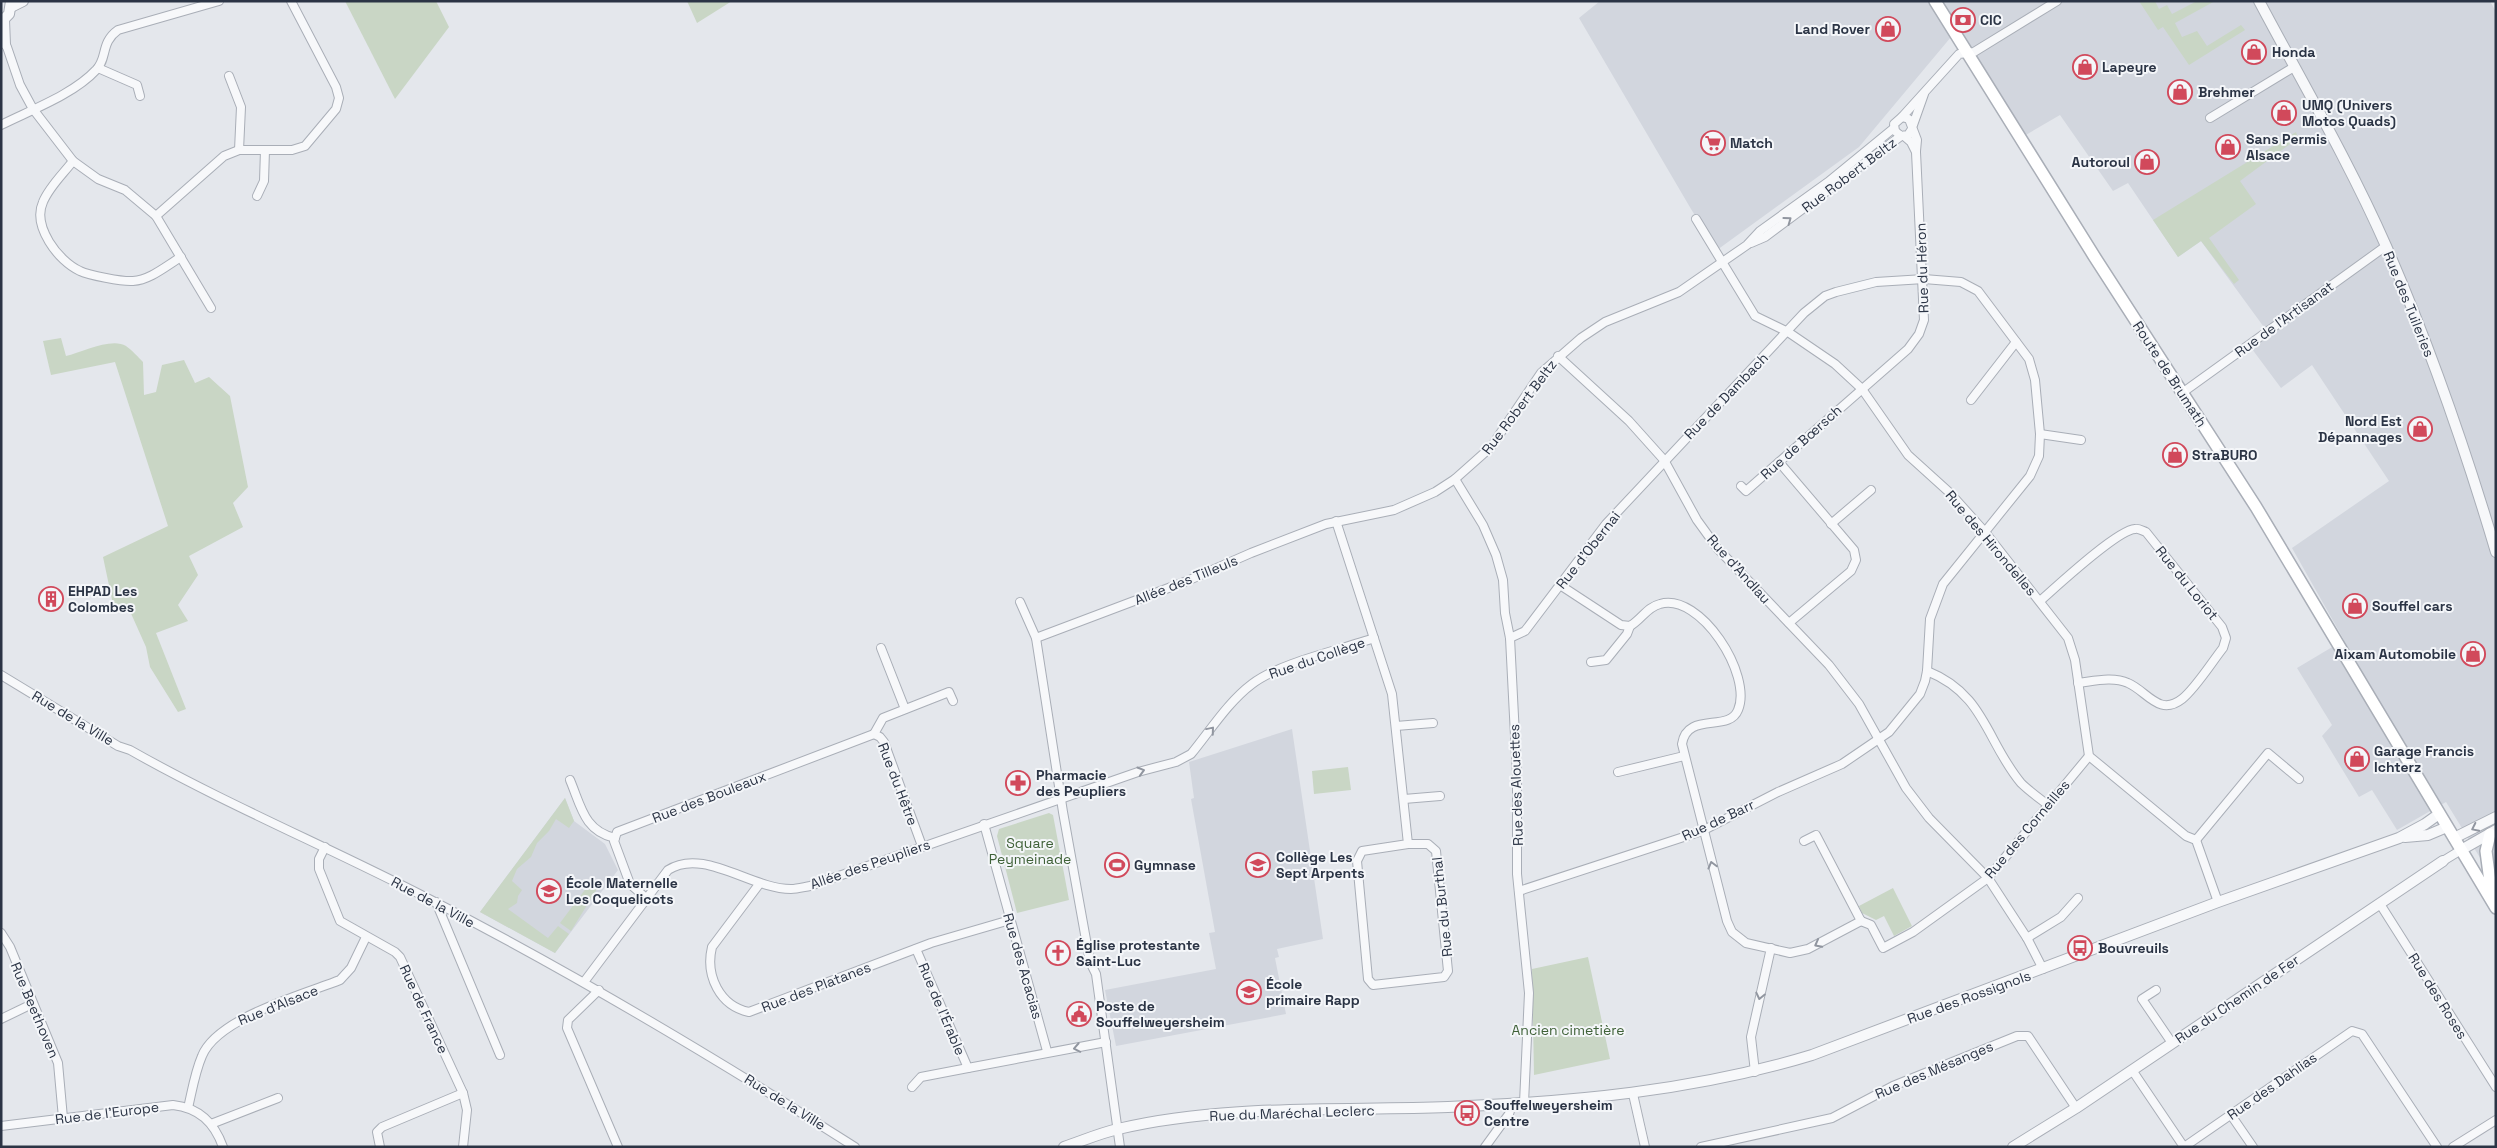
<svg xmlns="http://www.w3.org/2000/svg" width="2497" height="1148" font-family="'Space Grotesk',sans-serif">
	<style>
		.built { fill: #d2d6de }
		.green { fill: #c9d6c5 }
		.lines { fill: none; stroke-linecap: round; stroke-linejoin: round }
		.minor-casing { stroke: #a9aeb7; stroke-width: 10 }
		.tertiary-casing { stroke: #a9aeb7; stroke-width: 12 }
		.secondary-casing { stroke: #a9aeb7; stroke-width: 14 }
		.minor { stroke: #f7f8fa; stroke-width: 8 }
		.tertiary { stroke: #f7f8fa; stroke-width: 10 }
		.secondary { stroke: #fff; stroke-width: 11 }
		.oneway { stroke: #9196a0 }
		.labels { text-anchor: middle; stroke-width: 4; stroke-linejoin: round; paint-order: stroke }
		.poi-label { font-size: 14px; font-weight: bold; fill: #2b3445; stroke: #f4f6f9; text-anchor: start }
		.street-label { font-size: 14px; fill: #2b3445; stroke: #f4f6f9 }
		.park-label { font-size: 14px; fill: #3f6138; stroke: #f4f6f9 }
	</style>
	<rect width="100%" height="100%" fill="#e4e7ec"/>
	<g class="built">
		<polygon points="1600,1 2490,1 2496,12 2496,884 2446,802 2397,830 2372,790 2359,797 2322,736 2332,725 2297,668 2344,640 2292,548 2389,481 2312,365 2281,388 2252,349 2269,334 2201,241 2178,257 2128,183 2113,191 2060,115 2024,136 1951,37 1859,147 1717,250 1691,209 1579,18"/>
		<polygon points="1292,729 1323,939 1277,949 1279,957 1275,958 1286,1014 1116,1046 1105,990 1216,969 1209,933 1215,932 1191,799 1194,798 1189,762"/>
		<polygon points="565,798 574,821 605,844 618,870 555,953 480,912"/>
	</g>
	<g class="green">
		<polygon points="345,1 436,1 449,27 395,99"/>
		<polygon points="687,1 732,1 697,23"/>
		<polygon points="2139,1 2155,1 2159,9 2167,5 2172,14 2197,1 2215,1 2175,23 2182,37 2197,31 2207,46 2241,25 2245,30 2189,65 2163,27 2158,30"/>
		<polygon points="2296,132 2298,138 2240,181 2256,204 2209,238 2239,280 2234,284 2201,241 2178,257 2153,220"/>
		<path d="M61 338 66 356C82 352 112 337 126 346 132 350 138 357 143 362L144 395 156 392 162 365 184 360 195 383 209 377 230 396 248 487 233 503 243 527 189 556 198 575 178 605 188 621 156 633 186 709 178 712 150 667 146 647 129 609H114L103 557 168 526 115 362 51 375 43 341Z"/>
		<polygon points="1348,767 1351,790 1314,794 1312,771"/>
		<polygon points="565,798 574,821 569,828 556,819 549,831 537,843 531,857 517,869 512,881 522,890 518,896 517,903 508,909 548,938 558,926 569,934 555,953 480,912"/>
		<polygon points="1049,813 1053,815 1069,900 1017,913 997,836 999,829"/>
		<polygon points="590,883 597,889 571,931 560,923"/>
		<polygon points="1893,888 1912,926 1894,936 1884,916 1876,920 1862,913 1859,906"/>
		<polygon points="1588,957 1610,1059 1534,1075 1532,969"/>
	</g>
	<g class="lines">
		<defs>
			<g id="minor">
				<polyline points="5,20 6,45"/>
				<polyline points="1,39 7,47 20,85 33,109 73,161 98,179 125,190 156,216 211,308"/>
				<polyline points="98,68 137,85 140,96"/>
				<polyline points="229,76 241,107 239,150"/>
				<polyline points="1902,117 1959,54 1974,52 2057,1"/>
				<polyline points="2210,118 2294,67"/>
				<path d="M1 125C31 110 74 94 96 70 108 58 100 43 118 30L219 1"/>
				<polyline points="1913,125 1924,94"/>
				<polyline points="1912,129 1908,135 1901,136 1895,131 1894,124 1902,117 1909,119 1917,140 1916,151"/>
				<path d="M73 161C63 174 49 187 43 202 32 226 58 261 80 271 88 275 123 282 133 281 150 280 166 266 181 257"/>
				<polyline points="257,196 264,181 265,150"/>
				<polyline points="156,216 224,156 239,150 292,150 305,146 336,109 339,98 336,87 291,1"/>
				<polyline points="1696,219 1755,316 1788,332 1835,364 1862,389 1908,455 1950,493 1985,532 2068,638 2075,660 2089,756 2186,836 2196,840 2218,902"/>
				<polyline points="1751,243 1765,237 1901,136"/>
				<polyline points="1558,356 1629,421 1664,460 1697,520 1718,549 1829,665 1859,704 1906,788 1929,818 1988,878 2027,938 2043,969"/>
				<polyline points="2182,393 2386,246"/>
				<polyline points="1971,400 2016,342"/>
				<polyline points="2040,434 2081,440"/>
				<polyline points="1779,462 1854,550 1856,560 1851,571 1789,623"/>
				<polyline points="1455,479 1483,525 1496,555 1503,580 1505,613 1510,638 1517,775 1517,874 1529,993 1524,1103"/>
				<polyline points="1741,486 1746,491 1908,349 1919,334 1924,320 1916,152 1911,142 1904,136"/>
				<polyline points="1336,521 1392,694 1408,844 1428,844 1436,851 1448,971 1444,977 1373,985 1368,979 1357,861 1362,851 1408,844"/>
				<polyline points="1831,524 1871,490"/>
				<path d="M1560 585 1621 625 1630 626C1641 620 1647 607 1660 604 1700 592 1753 675 1738 710 1729 733 1687 711 1682 744L1727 921 1732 932 1746 943 1790 953 1808 949 1861 921"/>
				<path d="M2040 601C2056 587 2117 530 2135 529 2138 528 2143 531 2146 532L2222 627 2226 638 2223 648C2212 662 2195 689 2182 699 2159 717 2147 691 2128 683 2113 676 2094 681 2078 683"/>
				<polyline points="1020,602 1036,638 1063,812 1090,962 1096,974 1120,1147"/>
				<polyline points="1036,638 1187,581 1251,553 1326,524 1394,510 1435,492 1455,479 1491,447 1541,373 1581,338 1605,322 1679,292 1747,245 1760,231 1828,182 1894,128"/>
				<polyline points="1510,638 1525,631 1606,524 1804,313 1825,296 1836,292 1876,282 1924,279 1961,282 1978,291 2029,359 2035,380 2040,434 2039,456 2030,476 1943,584 1930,619 1927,671 1925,681 1920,694 1889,732 1842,764 1778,792 1702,831 1519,891"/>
				<polyline points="881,648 905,709"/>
				<polyline points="1591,662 1606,660 1627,634 1630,626"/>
				<path d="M1927 671C1985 694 1986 741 2021 783 2029 791 2039 798 2048 805"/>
				<path d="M1 675 118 746 130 750C227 805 331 848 431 900 577 975 717 1059 855 1147"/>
				<polyline points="1396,726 1433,723"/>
				<polyline points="1618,772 1684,756"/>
				<path d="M570 780C581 806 584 831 615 838"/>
				<polyline points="1404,799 1440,796"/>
				<polyline points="984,824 1047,1051"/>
				<polyline points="2196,840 2268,753 2299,779"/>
				<polyline points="1804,841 1816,835 1861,921"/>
				<polyline points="922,846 884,742 880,737 874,734 883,718 949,692 953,701"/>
				<polyline points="325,847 319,859 319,869 340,921 395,952 400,957 463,1093 467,1110 463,1147"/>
				<polyline points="2443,861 2461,850"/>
				<path d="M760 883 712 947C705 976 720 1006 749 1012L931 943 1010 920"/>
				<polyline points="646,898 630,884 614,841 617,832 874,734"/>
				<polyline points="436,902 500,1055"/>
				<polyline points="2380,904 2496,1087"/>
				<polyline points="1861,921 1871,925 1883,948 1913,932 1988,878 2089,756"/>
				<polyline points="1,933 10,947 58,1063 63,1118"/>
				<polyline points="2027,938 2061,917 2078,898"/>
				<polyline points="916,949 968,1068 1106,1042"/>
				<path d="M584 982 668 870C703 847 751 889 791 889 797 889 804 887 810 886L1138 772 1176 762 1191 754C1210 731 1228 702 1252 684 1279 663 1340 650 1374 638"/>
				<polyline points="599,990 568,1020 567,1028 618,1147"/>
				<polyline points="2156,990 2142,999 2172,1043"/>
				<polyline points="1,1019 32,1004"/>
				<polyline points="2132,1070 2184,1147"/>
				<polyline points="1755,1072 1751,1037 1771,948"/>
				<polyline points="912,1087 921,1077 968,1068"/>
				<polyline points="1633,1094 1645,1147"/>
				<path d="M188 1108C192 1091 195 1072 202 1056 217 1018 304 994 340 980L351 968 366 937"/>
				<polyline points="2231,1115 2253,1147"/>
				<polyline points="211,1124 278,1098"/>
				<path d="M1 1126 173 1105C199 1108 214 1122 223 1147"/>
				<polyline points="380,1147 377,1132 382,1127 463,1093"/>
				<polyline points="1485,1147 1509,1114 1512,1104"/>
				<polyline points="1701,1147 1832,1118 1893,1086 2017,1036 2028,1036 2076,1108"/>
				<polyline points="2184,1147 2352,1031 2362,1034 2437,1147"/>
				<polyline points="2453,1147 2496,1120"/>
			</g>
			<g id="tertiary">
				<path d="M2259 1C2302 82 2349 162 2386 246 2430 346 2465 448 2496 552"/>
				<polyline points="11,7 23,1"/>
				<polyline points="1,22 9,14 11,1"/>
				<polyline points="2405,837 2428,835 2447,827"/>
				<polyline points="2454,838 2496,817"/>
				<polyline points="2461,850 2496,830"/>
				<path d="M1064 1147C1082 1141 1100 1133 1118 1129 1222 1104 1341 1111 1448 1107 1571 1102 1694 1091 1812 1055L2218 902 2399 838 2425 824 2439 814"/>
				<polyline points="2013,1147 2076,1108 2443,861"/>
			</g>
			<g id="secondary">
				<polyline points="1935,1 2094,256 2256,507 2496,908"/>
				<polyline points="2490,834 2486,851 2492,897"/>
			</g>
		</defs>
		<use href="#minor" class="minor-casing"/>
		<use href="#tertiary" class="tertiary-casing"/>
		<use href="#secondary" class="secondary-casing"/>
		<use href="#minor" class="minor"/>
		<use href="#tertiary" class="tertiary"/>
		<use href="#secondary" class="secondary"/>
	</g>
	<defs><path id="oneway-chevron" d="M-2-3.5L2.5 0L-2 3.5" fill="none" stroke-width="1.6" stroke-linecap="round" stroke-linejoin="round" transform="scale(1.25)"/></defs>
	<g class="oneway">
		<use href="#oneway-chevron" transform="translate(1788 220) rotate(-36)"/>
		<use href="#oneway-chevron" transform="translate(1211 730) rotate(-50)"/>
		<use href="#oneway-chevron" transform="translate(1141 771) rotate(-16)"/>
		<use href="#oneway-chevron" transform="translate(2475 828) rotate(154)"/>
		<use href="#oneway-chevron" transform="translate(1712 865) rotate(-105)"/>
		<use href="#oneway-chevron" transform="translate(1818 944) rotate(152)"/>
		<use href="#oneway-chevron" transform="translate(1760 996) rotate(103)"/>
		<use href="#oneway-chevron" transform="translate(1077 1048) rotate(169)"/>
	</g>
	<defs>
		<symbol id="bank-ring" viewBox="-11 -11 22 22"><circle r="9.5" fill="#f4f6f9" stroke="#d1495b" stroke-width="1.5"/><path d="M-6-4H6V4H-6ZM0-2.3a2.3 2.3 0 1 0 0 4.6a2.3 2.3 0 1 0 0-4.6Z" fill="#d1495b"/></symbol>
		<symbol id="shop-ring" viewBox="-11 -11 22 22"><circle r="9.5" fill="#f4f6f9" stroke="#d1495b" stroke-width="1.5"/><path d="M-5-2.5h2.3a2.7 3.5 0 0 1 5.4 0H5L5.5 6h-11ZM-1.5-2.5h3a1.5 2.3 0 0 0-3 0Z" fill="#d1495b"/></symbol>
		<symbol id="supermarket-ring" viewBox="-11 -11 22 22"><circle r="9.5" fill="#f4f6f9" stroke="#d1495b" stroke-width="1.5"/><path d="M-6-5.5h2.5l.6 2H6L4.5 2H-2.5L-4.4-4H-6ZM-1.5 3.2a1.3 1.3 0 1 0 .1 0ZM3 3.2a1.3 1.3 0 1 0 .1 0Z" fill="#d1495b"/></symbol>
		<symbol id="building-ring" viewBox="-11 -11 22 22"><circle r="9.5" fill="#f4f6f9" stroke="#d1495b" stroke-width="1.5"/><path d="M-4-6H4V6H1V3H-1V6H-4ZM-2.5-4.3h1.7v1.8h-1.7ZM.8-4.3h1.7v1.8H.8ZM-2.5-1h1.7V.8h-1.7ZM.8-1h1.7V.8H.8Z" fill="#d1495b"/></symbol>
		<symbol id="pharmacy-ring" viewBox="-11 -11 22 22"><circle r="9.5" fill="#f4f6f9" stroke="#d1495b" stroke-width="1.5"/><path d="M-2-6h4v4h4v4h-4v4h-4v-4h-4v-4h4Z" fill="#d1495b"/></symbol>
		<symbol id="stadium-ring" viewBox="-11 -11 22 22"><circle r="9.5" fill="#f4f6f9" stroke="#d1495b" stroke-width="1.5"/><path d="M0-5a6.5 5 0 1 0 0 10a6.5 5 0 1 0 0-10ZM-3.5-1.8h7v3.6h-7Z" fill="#d1495b"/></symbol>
		<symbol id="school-ring" viewBox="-11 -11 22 22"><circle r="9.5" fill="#f4f6f9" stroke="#d1495b" stroke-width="1.5"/><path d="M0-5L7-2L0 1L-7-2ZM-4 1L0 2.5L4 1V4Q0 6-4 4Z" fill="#d1495b"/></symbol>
		<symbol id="bus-ring" viewBox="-11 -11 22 22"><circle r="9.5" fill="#f4f6f9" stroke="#d1495b" stroke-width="1.5"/><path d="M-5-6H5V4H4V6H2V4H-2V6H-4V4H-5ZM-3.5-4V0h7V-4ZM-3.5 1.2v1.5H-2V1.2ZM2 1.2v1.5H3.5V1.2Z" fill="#d1495b"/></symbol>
		<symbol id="church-ring" viewBox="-11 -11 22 22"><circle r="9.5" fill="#f4f6f9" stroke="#d1495b" stroke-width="1.5"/><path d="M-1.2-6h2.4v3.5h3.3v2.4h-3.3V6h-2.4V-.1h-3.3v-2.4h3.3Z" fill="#d1495b"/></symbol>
		<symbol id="civic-ring" viewBox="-11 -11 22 22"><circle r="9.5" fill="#f4f6f9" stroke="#d1495b" stroke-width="1.5"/><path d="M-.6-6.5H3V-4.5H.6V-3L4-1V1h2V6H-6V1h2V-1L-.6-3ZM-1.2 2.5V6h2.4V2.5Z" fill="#d1495b"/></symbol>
	</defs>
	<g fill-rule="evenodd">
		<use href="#bank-ring" x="1949" y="6" width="28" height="28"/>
		<use href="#shop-ring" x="1874" y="15" width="28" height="28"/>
		<use href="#shop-ring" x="2240" y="38" width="28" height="28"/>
		<use href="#shop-ring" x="2071" y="53" width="28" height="28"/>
		<use href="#shop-ring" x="2166" y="78" width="28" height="28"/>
		<use href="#shop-ring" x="2270" y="99" width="28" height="28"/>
		<use href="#supermarket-ring" x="1699" y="129" width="28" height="28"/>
		<use href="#shop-ring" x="2214" y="133" width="28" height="28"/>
		<use href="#shop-ring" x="2133" y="148" width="28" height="28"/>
		<use href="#shop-ring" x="2406" y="415" width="28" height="28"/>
		<use href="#shop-ring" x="2161" y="441" width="28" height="28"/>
		<use href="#building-ring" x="37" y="585" width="28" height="28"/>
		<use href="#shop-ring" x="2341" y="592" width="28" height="28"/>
		<use href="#shop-ring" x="2459" y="640" width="28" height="28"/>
		<use href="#shop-ring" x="2343" y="745" width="28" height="28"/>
		<use href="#pharmacy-ring" x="1004" y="769" width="28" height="28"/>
		<use href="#stadium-ring" x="1103" y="851" width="28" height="28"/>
		<use href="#school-ring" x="1244" y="851" width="28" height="28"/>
		<use href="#school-ring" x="535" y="877" width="28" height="28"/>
		<use href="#bus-ring" x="2066" y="934" width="28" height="28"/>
		<use href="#church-ring" x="1044" y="939" width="28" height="28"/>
		<use href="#school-ring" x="1235" y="978" width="28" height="28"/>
		<use href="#civic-ring" x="1065" y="1000" width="28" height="28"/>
		<use href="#bus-ring" x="1453" y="1099" width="28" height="28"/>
	</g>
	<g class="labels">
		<g class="poi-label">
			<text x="1980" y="25">CIC</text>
			<text x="1870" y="34" text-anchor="end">Land Rover</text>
			<text x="2272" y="57">Honda</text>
			<text x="2102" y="72">Lapeyre</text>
			<text x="2198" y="97">Brehmer</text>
			<text x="2302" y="110">UMQ (Univers<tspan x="2302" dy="16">Motos Quads)</tspan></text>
			<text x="2246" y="144">Sans Permis<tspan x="2246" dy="16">Alsace</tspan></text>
			<text x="1730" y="148">Match</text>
			<text x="2130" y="167" text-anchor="end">Autoroul</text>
			<text x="2402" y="426" text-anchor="end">Nord Est<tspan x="2402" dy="16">Dépannages</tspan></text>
			<text x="2192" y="460">StraBURO</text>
			<text x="68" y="596">EHPAD Les<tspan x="68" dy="16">Colombes</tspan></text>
			<text x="2372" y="611">Souffel cars</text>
			<text x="2456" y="659" text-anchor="end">Aixam Automobile</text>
			<text x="2374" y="756">Garage Francis<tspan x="2374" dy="16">Ichterz</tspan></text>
			<text x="1036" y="780">Pharmacie<tspan x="1036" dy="16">des Peupliers</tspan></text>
			<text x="1276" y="862">Collège Les<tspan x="1276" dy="16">Sept Arpents</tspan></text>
			<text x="1134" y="870">Gymnase</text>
			<text x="566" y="888">École Maternelle<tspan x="566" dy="16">Les Coquelicots</tspan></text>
			<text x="1076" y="950">Église protestante<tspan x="1076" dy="16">Saint-Luc</tspan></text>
			<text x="2098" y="953">Bouvreuils</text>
			<text x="1266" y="989">École<tspan x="1266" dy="16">primaire Rapp</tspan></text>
			<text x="1096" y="1011">Poste de<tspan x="1096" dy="16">Souffelweyersheim</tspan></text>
			<text x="1484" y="1110">Souffelweyersheim<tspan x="1484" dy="16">Centre</tspan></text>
		</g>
		<g class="street-label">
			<text transform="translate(1849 175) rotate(-37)" y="5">Rue Robert Beltz</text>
			<text transform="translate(1922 268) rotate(-92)" y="5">Rue du Héron</text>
			<text transform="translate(2409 304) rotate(68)" y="5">Rue des Tuileries</text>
			<text transform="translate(2284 319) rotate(-36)" y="5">Rue de l'Artisanat</text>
			<text transform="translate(2170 374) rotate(57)" y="5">Route de Brumath</text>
			<text transform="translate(1726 396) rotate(-46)" y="5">Rue de Dambach</text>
			<text transform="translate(1519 407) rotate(-53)" y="5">Rue Robert Beltz</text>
			<text transform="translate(1801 442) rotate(-42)" y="5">Rue de Bœrsch</text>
			<text transform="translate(1991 543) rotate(50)" y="5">Rue des Hirondelles</text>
			<text transform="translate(1588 550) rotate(-52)" y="5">Rue d'Obernai</text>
			<text transform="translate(1739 569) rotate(48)" y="5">Rue d'Andlau</text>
			<text transform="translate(1186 580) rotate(-22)" y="5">Allée des Tilleuls</text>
			<text transform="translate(2187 583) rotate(51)" y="5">Rue du Loriot</text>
			<text transform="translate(1317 658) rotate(-19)" y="5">Rue du Collège</text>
			<text transform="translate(73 718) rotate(31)" y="5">Rue de la Ville</text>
			<text transform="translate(898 784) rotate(69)" y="5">Rue du Hêtre</text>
			<text transform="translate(1516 785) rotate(-92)" y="5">Rue des Alouettes</text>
			<text transform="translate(709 797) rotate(-21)" y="5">Rue des Bouleaux</text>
			<text transform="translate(1718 820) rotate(-25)" y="5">Rue de Barr</text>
			<text transform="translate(2027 829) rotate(-50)" y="5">Rue des Corneilles</text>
			<text transform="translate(870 864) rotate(-19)" y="5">Allée des Peupliers</text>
			<text transform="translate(433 902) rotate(28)" y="5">Rue de la Ville</text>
			<text transform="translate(1442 907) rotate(-96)" y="5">Rue du Burthal</text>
			<text transform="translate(1023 966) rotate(74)" y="5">Rue des Acacias</text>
			<text transform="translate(816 987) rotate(-21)" y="5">Rue des Platanes</text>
			<text transform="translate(2438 996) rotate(58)" y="5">Rue des Roses</text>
			<text transform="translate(1969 997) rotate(-20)" y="5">Rue des Rossignols</text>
			<text transform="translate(2237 999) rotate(-34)" y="5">Rue du Chemin de Fer</text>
			<text transform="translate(278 1005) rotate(-22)" y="5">Rue d'Alsace</text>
			<text transform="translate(424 1009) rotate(65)" y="5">Rue de France</text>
			<text transform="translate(942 1009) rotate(67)" y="5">Rue de l'Érable</text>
			<text transform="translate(35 1010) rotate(67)" y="5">Rue Beethoven</text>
			<text transform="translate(1934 1070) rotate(-23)" y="5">Rue des Mésanges</text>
			<text transform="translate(2272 1086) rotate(-35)" y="5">Rue des Dahlias</text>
			<text transform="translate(785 1102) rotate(32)" y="5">Rue de la Ville</text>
			<text transform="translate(107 1113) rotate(-7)" y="5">Rue de l'Europe</text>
			<text transform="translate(1292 1113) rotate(-2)" y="5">Rue du Maréchal Leclerc</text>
		</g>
		<g class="park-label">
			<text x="1030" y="848">Square<tspan x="1030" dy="16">Peymeinade</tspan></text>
			<text x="1568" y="1035">Ancien cimetière</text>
		</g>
	</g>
	<rect width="2497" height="1148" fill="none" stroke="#2b3445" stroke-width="5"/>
</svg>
